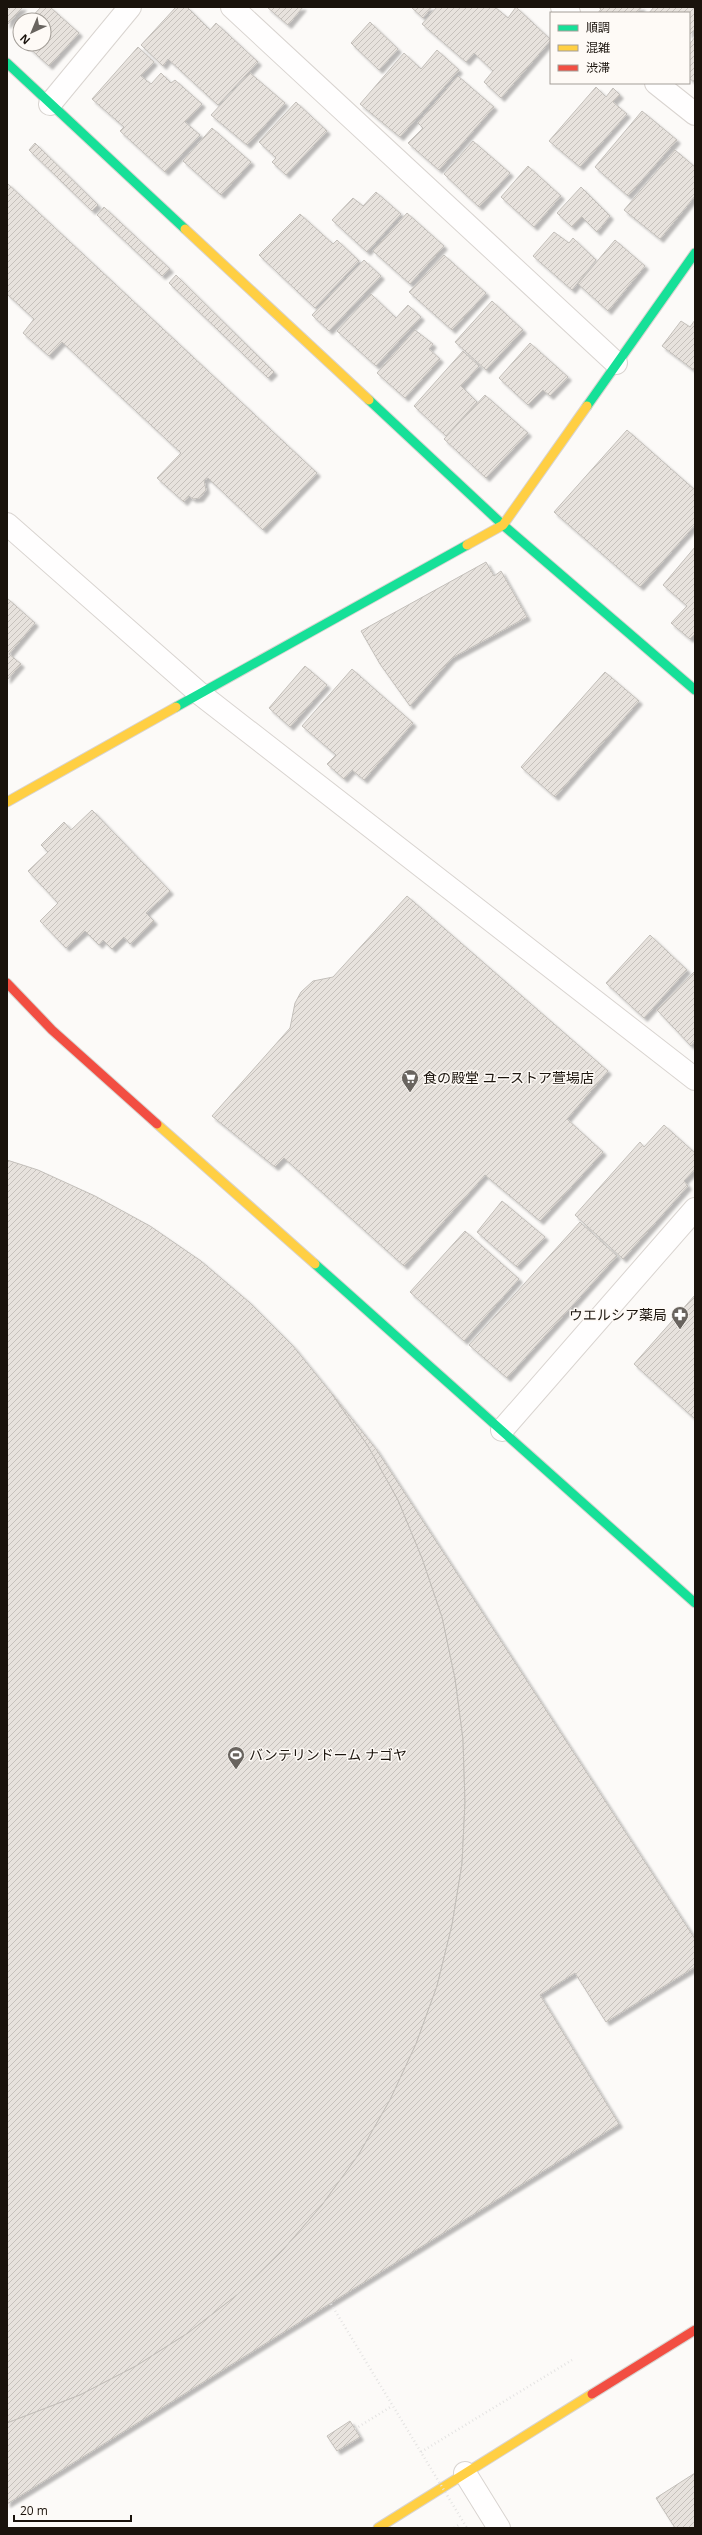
<svg xmlns="http://www.w3.org/2000/svg" width="702" height="2535" font-family="'Open Sans','Noto Sans JP',sans-serif">
	<style>
		.building { fill: url(#building-hatch); stroke: #c3bfba; filter: url(#shadow) }
		.lines { fill: none; stroke-linecap: round; stroke-linejoin: round }
		.lane-casing { stroke: #d9d4d0; stroke-width: 24 }
		.street-casing { stroke: #d9d4d0; stroke-width: 24 }
		.fast-casing { stroke: #d9d4d0; stroke-width: 11 }
		.slow-casing { stroke: #d9d4d0; stroke-width: 11 }
		.jam-casing { stroke: #d9d4d0; stroke-width: 11 }
		.path { stroke: #e4e3e2; stroke-width: 2.5; stroke-dasharray: 1 3; stroke-linecap: butt }
		.lane { stroke: #fffefe; stroke-width: 22 }
		.street { stroke: #fffefe; stroke-width: 22 }
		.fast { stroke: #16e098; stroke-width: 9 }
		.slow { stroke: #ffcf43; stroke-width: 9 }
		.jam { stroke: #f24e42; stroke-width: 9 }
		.path-bridge { stroke: #e4e3e2; stroke-width: 2.5; stroke-dasharray: 1 3; stroke-linecap: butt }
		.labels { text-anchor: middle; stroke-width: 3; stroke-linejoin: round; paint-order: stroke }
		.poi-label { font-size: 14px; fill: #1a130c; stroke: #fefaf6; text-anchor: start }
	</style>
	<defs>
		<pattern id="building-hatch" width="6" height="6" patternUnits="userSpaceOnUse"><rect width="6" height="6" fill="#e7e2dd"/><path d="M-1 1l2-2M0 6l6-6M5 7l2-2" fill="none" stroke="#c6c1bc"/></pattern>
		<filter id="shadow"><feDropShadow dx="3.5" dy="3.5" stdDeviation="1" flood-color="#0004"/></filter>
	</defs>
	<rect width="100%" height="100%" fill="#fcfaf8"/>
	<g class="building">
		<polygon points="7,7 23,7 7,25"/>
		<polygon points="41,7 50,7 79,33 49,66 25,44 44,44 44,20 29,20"/>
		<polygon points="176,7 187,7 210,30 216,23 258,62 218,105 168,59 163,66 141,45"/>
		<polygon points="267,7 303,7 288,25"/>
		<polygon points="411,7 432,7 423,18"/>
		<polygon points="437,7 495,7 508,18 516,7 551,40 501,98 484,82 493,71 474,53 466,62 422,24"/>
		<polygon points="598,7 642,7 637,13 598,13 601,9"/>
		<polygon points="654,7 695,7 695,29 689,35 689,13 649,13"/>
		<polygon points="370,22 398,49 379,70 351,43"/>
		<polygon points="695,37 695,83 689,78 689,45"/>
		<polygon points="138,47 154,62 141,76 151,84 161,73 171,83 175,80 202,104 185,122 200,135 165,172 120,131 124,127 92,99"/>
		<polygon points="437,50 459,70 400,137 360,104 404,53 421,69"/>
		<polygon points="250,73 285,103 247,145 211,115"/>
		<polygon points="458,76 494,107 439,170 408,143 423,128 418,123"/>
		<polygon points="596,87 606,97 613,88 620,95 613,102 627,114 580,167 549,141"/>
		<polygon points="296,102 327,131 286,175 272,162 276,158 259,142"/>
		<polygon points="642,111 677,140 628,196 595,167"/>
		<polygon points="212,128 251,162 221,195 183,161"/>
		<polygon points="473,141 510,173 479,207 444,174"/>
		<polygon points="35,143 98,205 92,211 29,150"/>
		<polygon points="675,150 695,167 695,196 660,239 624,210"/>
		<polygon points="528,166 561,196 534,227 501,197"/>
		<polygon points="7,183 317,473 263,530 208,478 204,480 206,490 200,498 193,499 189,496 184,502 157,478 181,453 62,342 49,356 23,333 34,319 7,294"/>
		<polygon points="581,187 610,216 597,232 582,217 572,227 557,213"/>
		<polygon points="376,192 401,214 367,252 332,220 353,198 363,206"/>
		<polygon points="104,207 170,269 162,276 97,215"/>
		<polygon points="407,213 444,246 410,284 373,251"/>
		<polygon points="300,214 333,244 337,240 359,261 315,308 259,255"/>
		<polygon points="554,232 569,243 573,238 596,260 572,290 533,256"/>
		<polygon points="615,240 645,266 608,311 578,284"/>
		<polygon points="444,255 486,293 452,330 409,292"/>
		<polygon points="364,260 381,276 329,331 312,315"/>
		<polygon points="176,275 274,372 268,378 169,283"/>
		<polygon points="371,294 396,318 408,305 421,317 376,366 337,331"/>
		<polygon points="492,301 523,330 486,370 455,342"/>
		<polygon points="695,320 695,371 662,346 681,321 690,327"/>
		<polygon points="415,330 433,344 429,349 440,359 405,398 377,373"/>
		<polygon points="530,343 568,377 550,396 543,390 528,405 499,378"/>
		<polygon points="463,351 479,366 461,386 477,402 446,436 414,406"/>
		<polygon points="485,395 528,433 486,478 444,439"/>
		<polygon points="627,430 695,490 695,525 640,587 554,512"/>
		<polygon points="695,547 695,634 690,639 671,623 687,606 663,585"/>
		<polygon points="486,562 494,576 501,571 527,617 452,658 410,706 380,664 361,631"/>
		<polygon points="7,598 35,623 9,654 21,664 7,680"/>
		<polygon points="305,666 327,685 290,727 269,708"/>
		<polygon points="352,669 413,723 364,780 352,770 344,779 327,764 336,755 302,726"/>
		<polygon points="605,672 639,701 555,797 521,767"/>
		<polygon points="92,810 170,891 146,913 154,921 130,944 124,937 112,949 103,940 99,945 85,931 66,948 40,921 58,903 28,871 48,852 41,845 64,822 71,830"/>
		<polygon points="407,896 608,1071 567,1119 603,1152 540,1221 485,1175 404,1266 284,1158 275,1167 212,1116 290,1028 295,1003 301,992 313,981 333,977"/>
		<polygon points="650,935 687,970 644,1018 606,983"/>
		<polygon points="695,971 695,1041 691,1046 657,1010"/>
		<polygon points="664,1125 695,1153 695,1169 684,1181 688,1186 623,1259 575,1215 640,1142 644,1147"/>
		<polygon points="7,1160 38,1170 95,1196 150,1226 201,1261 249,1302 293,1346 332,1394 368,1446 398,1500 422,1558 442,1617 455,1678 463,1739 465,1802 462,1864 452,1925 437,1986 416,2044 390,2100 359,2154 322,2205 282,2251 237,2295 188,2333 136,2366 80,2395 7,2423"/>
		<polygon points="502,1201 545,1237 517,1267 477,1232"/>
		<polygon points="580,1222 617,1256 507,1378 469,1345"/>
		<polygon points="465,1231 519,1279 464,1341 410,1292"/>
		<polygon points="695,1295 695,1419 634,1364"/>
		<polygon points="332,1394 376,1449 695,1939 695,1967 606,2022 575,1973 540,1995 619,2124 7,2504 7,2423 80,2395 136,2366 188,2333 237,2295 282,2251 322,2205 359,2154 390,2100 416,2044 437,1986 452,1925 462,1864 465,1802 463,1739 455,1678 442,1617 422,1558 398,1500 368,1446"/>
		<polygon points="350,2421 360,2437 337,2451 327,2436"/>
		<polygon points="695,2473 695,2528 675,2528 656,2498"/>
	</g>
	<g class="lines">
		<defs>
			<polyline id="lane" points="232,7 616,363"/>
			<g id="street">
				<polyline points="562,7 569,13"/>
				<polyline points="656,83 695,114"/>
				<polyline points="50,104 130,7"/>
				<polyline points="7,524 199,693 695,1079"/>
				<polyline points="502,1430 695,1209"/>
				<polyline points="465,2473 499,2528"/>
			</g>
			<g id="fast">
				<polyline points="7,63 185,229"/>
				<polyline points="369,400 503,525 695,690"/>
				<polyline points="587,406 695,253"/>
				<polyline points="176,707 467,545"/>
				<polyline points="315,1264 695,1603"/>
			</g>
			<g id="slow">
				<polyline points="185,229 369,400"/>
				<polyline points="467,545 503,525 587,406"/>
				<polyline points="7,802 176,707"/>
				<polyline points="157,1124 315,1264"/>
				<polyline points="378,2528 592,2394"/>
			</g>
			<g id="jam">
				<polyline points="7,983 52,1030 157,1124"/>
				<polyline points="592,2394 695,2330"/>
			</g>
		</defs>
		<use href="#lane" class="lane-casing"/>
		<use href="#street" class="street-casing"/>
		<use href="#fast" class="fast-casing"/>
		<use href="#slow" class="slow-casing"/>
		<use href="#jam" class="jam-casing"/>
		<g class="path">
			<polyline points="355,2429 392,2406"/>
			<polyline points="421,2452 572,2360"/>
			<polyline points="454,2528 460,2524"/>
		</g>
		<use href="#lane" class="lane"/>
		<use href="#street" class="street"/>
		<use href="#fast" class="fast"/>
		<use href="#slow" class="slow"/>
		<use href="#jam" class="jam"/>
		<polyline class="path-bridge" points="331,2304 467,2528"/>
	</g>
	<defs>
		<symbol id="supermarket-pin" viewBox="-11 -11 22 30"><path d="M0 17L-7.5 6A9.5 9.5 0 1 1 7.5 6Z" fill="#69645f" stroke="#fefaf6"/><path d="M-6-5.5h2.5l.6 2H6L4.5 2H-2.5L-4.4-4H-6ZM-1.5 3.2a1.3 1.3 0 1 0 .1 0ZM3 3.2a1.3 1.3 0 1 0 .1 0Z" fill="#fff"/></symbol>
		<symbol id="pharmacy-pin" viewBox="-11 -11 22 30"><path d="M0 17L-7.5 6A9.5 9.5 0 1 1 7.5 6Z" fill="#69645f" stroke="#fefaf6"/><path d="M-2-6h4v4h4v4h-4v4h-4v-4h-4v-4h4Z" fill="#fff"/></symbol>
		<symbol id="stadium-pin" viewBox="-11 -11 22 30"><path d="M0 17L-7.5 6A9.5 9.5 0 1 1 7.5 6Z" fill="#69645f" stroke="#fefaf6"/><path d="M0-5a6.5 5 0 1 0 0 10a6.5 5 0 1 0 0-10ZM-3.5-1.8h7v3.6h-7Z" fill="#fff"/></symbol>
	</defs>
	<g fill-rule="evenodd">
		<use href="#supermarket-pin" x="400" y="1068" width="20" height="27"/>
		<use href="#pharmacy-pin" x="670" y="1305" width="20" height="27"/>
		<use href="#stadium-pin" x="226" y="1745" width="20" height="27"/>
	</g>
	<g class="labels">
		<g class="poi-label">
			<text x="423" y="1083">食の殿堂 ユーストア萱場店</text>
			<text x="667" y="1320" text-anchor="end">ウエルシア薬局</text>
			<text x="249" y="1760">バンテリンドーム ナゴヤ</text>
		</g>
	</g>
	<rect width="702" height="2535" fill="none" stroke="#1a130c" stroke-width="16"/>
	<rect x="550" y="12" width="140" height="72" fill="#fefaf6" stroke="#a39e98"/>
	<rect x="558" y="25" width="20" height="6" fill="#16e098" stroke="#a39e98"/>
	<text x="586" y="32" font-size="12" fill="#1a130c">順調</text>
	<rect x="558" y="45" width="20" height="6" fill="#ffcf43" stroke="#a39e98"/>
	<text x="586" y="52" font-size="12" fill="#1a130c">混雑</text>
	<rect x="558" y="65" width="20" height="6" fill="#f24e42" stroke="#a39e98"/>
	<text x="586" y="72" font-size="12" fill="#1a130c">渋滞</text>
	<g transform="translate(32 32) rotate(224)"><circle r="19" fill="#fefaf6" stroke="#a39e98"/>
	<path d="M0-3L7 15L0 10L-7 15Z" fill="#69645f"/>
	<text y="-6" font-size="11" font-weight="bold" text-anchor="middle" fill="#1a130c">N</text>
	</g>
	<path d="M14 2515v6h117v-6" fill="none" stroke="#1a130c" stroke-width="2"/>
	<text x="20" y="2515" font-size="12" fill="#1a130c" stroke="#fefaf6" stroke-width="3" paint-order="stroke">20 m</text>
</svg>
